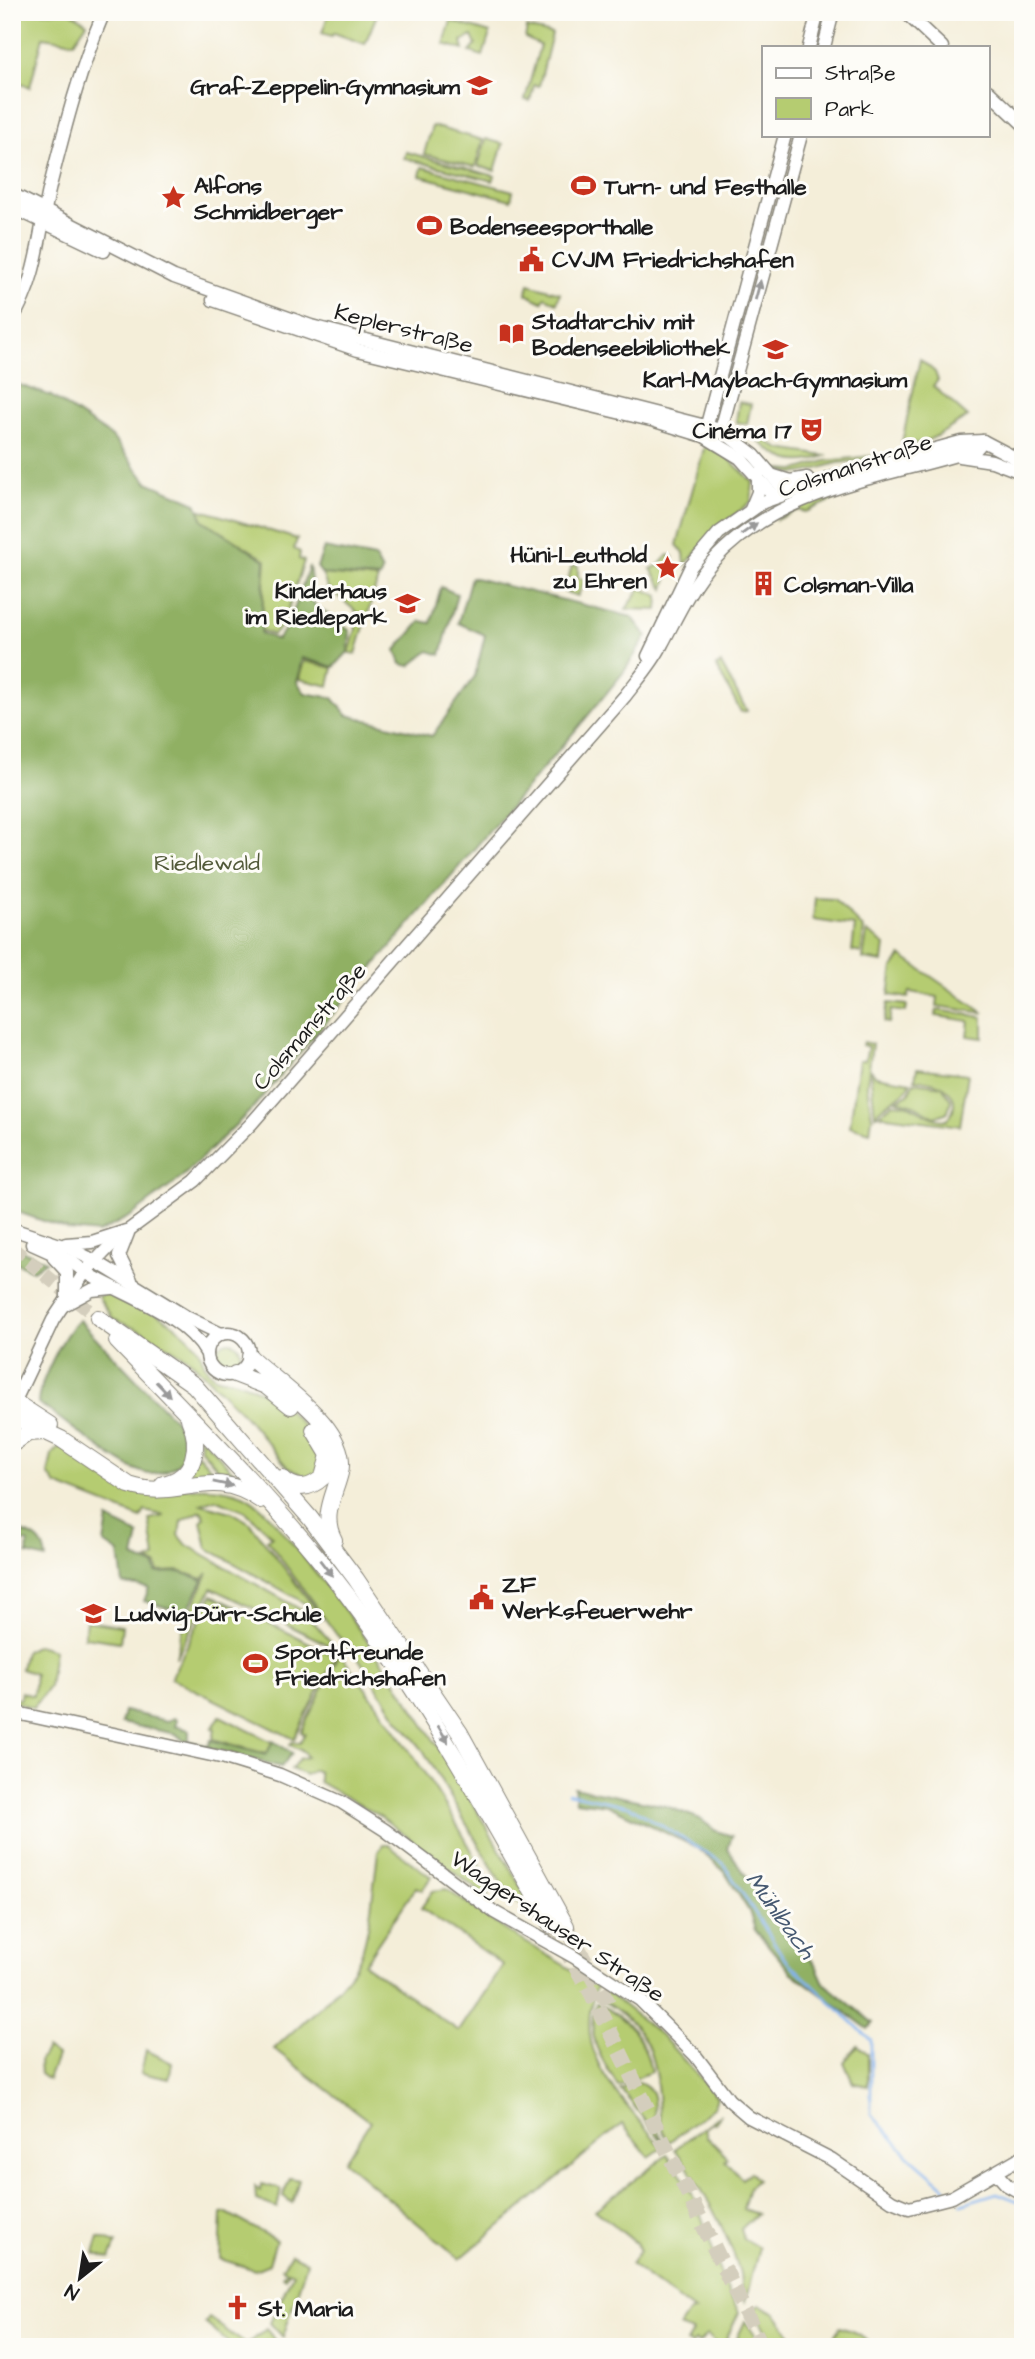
<svg xmlns="http://www.w3.org/2000/svg" width="1035" height="2359" font-family="'Architects Daughter',sans-serif">
	<style>
		.green { fill: #b5cc71; stroke: #687446; stroke-width: 2 }
		.forest { fill: #90b063; stroke: #566640; stroke-width: 2 }
		.lines { fill: none; stroke-linecap: round; stroke-linejoin: round }
		.stream { stroke: #83b3ef; stroke-width: 2.5 }
		.primary-tunnel { stroke: #d4cebd; stroke-width: 14; stroke-dasharray: 14 7; stroke-linecap: butt }
		.trunk-tunnel { stroke: #d4cebd; stroke-width: 16; stroke-dasharray: 16 8; stroke-linecap: butt }
		.tertiary-casing { stroke: #88857a; stroke-width: 15 }
		.secondary-casing { stroke: #88857a; stroke-width: 15 }
		.trunk-casing { stroke: #88857a; stroke-width: 18 }
		.tertiary { stroke: #fff; stroke-width: 12 }
		.secondary { stroke: #fff; stroke-width: 12 }
		.trunk { stroke: #fff; stroke-width: 16 }
		.oneway { fill: #999 }
		.labels { text-anchor: middle; stroke-width: 6; stroke-linejoin: round; paint-order: stroke }
		.poi-label { font-size: 23px; font-weight: bold; fill: #1c1c1c; stroke: #fdfcf7; text-anchor: start }
		.street-label { font-size: 23px; fill: #1c1c1c; stroke: #fdfcf7 }
		.park-label { font-size: 23px; fill: #525a3a; stroke: #fdfcf7 }
		.water-label { font-size: 24px; font-style: italic; fill: #455870; stroke: #fdfcf7 }
	</style>
	<rect width="100%" height="100%" fill="#fdfcf7"/>
	<filter id="ink" filterUnits="userSpaceOnUse"><feTurbulence type="fractalNoise" baseFrequency=".0143" numOctaves="2"/><feDisplacementMap in="SourceGraphic" scale="14" xChannelSelector="R" yChannelSelector="G"/><feConvolveMatrix kernelMatrix="1 2 1 2 8 2 1 2 1" color-interpolation-filters="sRGB"/></filter>
	<filter id="wash" filterUnits="userSpaceOnUse"><feTurbulence type="fractalNoise" baseFrequency=".00686" numOctaves="4" result="noise"/><feDisplacementMap in="SourceGraphic" scale="28" xChannelSelector="R" yChannelSelector="G"/><feGaussianBlur stdDeviation="1.57" result="paint"/><feColorMatrix in="noise" values="0 0 0 0 0 0 0 0 0 0 0 0 0 0 0 0 0 1.4 0 .05"/><feComposite in="paint" operator="in"/></filter>
	<g filter="url(#wash)">
		<rect width="100%" height="100%" fill="#f4eed9"/>
		<g class="green">
			<polygon points="12,12 71,12 87,23 74,42 43,37 30,87 12,79"/>
			<polygon points="329,12 378,12 365,44 334,33 332,36 322,33"/>
			<polygon points="451,21 490,33 483,56 470,52 476,45 472,36 462,41 464,50 444,44"/>
			<polygon points="527,28 552,34 539,86 534,85 530,101 525,100 540,45 525,38"/>
			<polygon points="432,126 483,140 475,167 424,154"/>
			<polygon points="486,139 503,144 495,171 478,166"/>
			<polygon points="406,152 495,176 493,181 404,158"/>
			<polygon points="422,167 513,191 511,200 420,176"/>
			<polygon points="529,284 560,293 557,303 545,297 542,302 526,294"/>
			<path d="M920 359 935 372 938 380 933 386 968 417C947 428 927 449 902 442Z"/>
			<polygon points="739,402 751,404 747,424 736,422"/>
			<path d="M755 434 780 449 825 456C795 468 779 459 756 439Z"/>
			<polygon points="705,445 728,458 753,482 751,502 721,526 685,565 684,553 677,545"/>
			<path d="M880 455 883 458C868 461 853 461 838 463 818 467 798 480 778 469L796 470 826 461Z"/>
			<polygon points="850,489 858,489 806,512 798,510 775,520 795,507"/>
			<polygon points="195,508 297,539 294,549 300,552 299,559 304,561 283,625 273,635 261,630 266,560 203,520"/>
			<polygon points="668,555 673,557 664,589 651,569 659,565"/>
			<polygon points="572,565 578,566 578,578 585,580 578,596 565,592"/>
			<polygon points="322,574 378,579 356,654 349,653 356,629 353,619 358,613 327,587"/>
			<polygon points="641,588 659,596 658,610 626,609"/>
			<polygon points="304,661 333,668 329,686 299,679"/>
			<polygon points="721,664 747,711 741,712 716,666"/>
			<polygon points="815,898 834,899 864,929 861,953 852,951 855,926 813,920"/>
			<polygon points="867,932 885,945 883,962 863,959"/>
			<polygon points="901,956 903,957 984,1013 937,1006 938,997 910,992 908,998 889,995 893,968"/>
			<polygon points="888,1003 907,1005 906,1012 891,1010 889,1023 884,1022"/>
			<polygon points="937,1010 983,1017 983,1038 967,1036 969,1021 936,1016"/>
			<polygon points="863,1042 872,1044 867,1085 872,1118 870,1132 850,1126 859,1060 865,1060 868,1047 862,1045"/>
			<path d="M917 1068 968 1074 960 1126 879 1115 893 1103C899 1104 905 1103 910 1106 925 1112 954 1137 954 1100 946 1082 933 1082 915 1079Z"/>
			<path d="M870 1069 876 1076 911 1082C905 1098 884 1101 875 1116Z"/>
			<polygon points="914,1082 942,1086 951,1100 948,1112 935,1117 914,1105 897,1100 908,1094"/>
			<path d="M106 1292C130 1294 183 1327 197 1347 203 1356 203 1367 212 1375 220 1381 229 1378 237 1381 278 1395 303 1420 325 1456L315 1478 304 1480 300 1473 288 1468 246 1417 189 1359 143 1332 113 1319 98 1297Z"/>
			<circle cx="229" cy="1354" r="12"/>
			<polygon points="199,1434 243,1483 228,1480 200,1448"/>
			<path d="M60 1446C75 1456 106 1483 122 1487 161 1496 205 1479 243 1495 265 1505 284 1534 299 1552 392 1664 466 1789 537 1915L510 1898 423 1750 397 1718 357 1656 337 1635 267 1540 272 1536 244 1510 215 1499 201 1504 232 1512 250 1523 322 1618 319 1619 307 1605 296 1598 207 1548 201 1521 205 1517 201 1511 181 1521 179 1535 187 1545 305 1612 337 1649 212 1588 176 1658 181 1633 208 1573 203 1579 179 1571 158 1572 157 1565 148 1561 155 1558 149 1519 165 1516 145 1511 141 1518 56 1485 48 1474 52 1454Z"/>
			<polygon points="198,1454 220,1479 177,1484"/>
			<polygon points="12,1539 22,1541 21,1558 13,1562"/>
			<polygon points="212,1595 336,1656 294,1739 171,1678"/>
			<polygon points="86,1621 122,1626 120,1642 84,1637"/>
			<polygon points="37,1645 54,1650 49,1687 33,1708 12,1701 12,1698 20,1699 21,1692 33,1696 35,1674 21,1669 25,1651"/>
			<path d="M340 1653C394 1728 450 1803 490 1886L487 1897 380 1816 319 1782V1772L314 1770 305 1775 291 1769 299 1759 307 1757 303 1751 290 1745 292 1742 300 1743 305 1734 301 1732Z"/>
			<polygon points="220,1716 272,1742 267,1754 213,1739 215,1730 212,1729"/>
			<path d="M383 1845H388L431 1877 422 1890 416 1887 364 1964 459 2031 503 1965 421 1908 433 1891 446 1889 507 1931 597 1985C569 2056 621 2096 662 2148L649 2157 622 2124 460 2259 344 2161 370 2122 274 2049C299 2024 340 1993 357 1963 370 1940 374 1880 378 1852Z"/>
			<path d="M607 1992 663 2037 717 2097 714 2107 669 2142C658 2126 659 2113 658 2095 654 2047 643 2024 601 2000Z"/>
			<path d="M596 2003C628 2018 645 2037 651 2072L618 2086C601 2059 585 2036 596 2003Z"/>
			<polygon points="858,2045 868,2054 868,2086 853,2083 844,2062"/>
			<polygon points="47,2049 57,2056 48,2080 40,2074 39,2062"/>
			<polygon points="146,2050 172,2063 169,2079 141,2073"/>
			<path d="M639 2082C661 2090 651 2109 656 2126 658 2133 664 2140 666 2146L620 2089Z"/>
			<path d="M721 2114 715 2123 712 2122 705 2128 707 2137 728 2158 725 2161 742 2179 750 2172 757 2180 749 2187 743 2209 757 2214 741 2229 744 2239 759 2248 745 2302C738 2292 743 2282 739 2270 725 2226 701 2186 675 2149Z"/>
			<path d="M667 2155C711 2208 706 2257 739 2312L723 2347H716L718 2344 707 2335 699 2343 694 2341 691 2345 687 2342 693 2332 679 2327 689 2312 694 2311 630 2264 640 2251 636 2243 595 2210Z"/>
			<polygon points="290,2178 299,2180 292,2203 283,2196"/>
			<polygon points="261,2184 281,2189 277,2208 256,2200 255,2186 260,2191"/>
			<polygon points="227,2213 276,2240 269,2264 255,2270 220,2259 222,2214"/>
			<polygon points="99,2237 116,2243 110,2259 94,2253"/>
			<polygon points="291,2254 307,2262 283,2337 270,2323 293,2273 288,2271 285,2278 282,2276 286,2271 282,2268"/>
			<polygon points="760,2305 774,2312 800,2347 778,2347 751,2310"/>
			<polygon points="209,2318 247,2345 266,2329 281,2347 233,2347 205,2323"/>
			<polygon points="745,2321 765,2347 733,2347"/>
			<polygon points="840,2327 859,2334 875,2347 827,2347"/>
		</g>
		<g class="forest">
			<polygon points="14,383 51,396 112,437 147,482 196,503 203,520 265,560 261,633 277,640 289,624 309,566 314,604 350,631 348,652 334,667 302,658 297,682 305,693 333,698 347,715 432,736 475,676 485,635 458,623 471,577 632,617 647,636 623,673 586,718 251,1110 180,1179 131,1216 98,1233 69,1230 12,1210"/>
			<polygon points="324,548 375,558 382,571 380,578 322,574 317,567"/>
			<polygon points="441,587 457,594 441,655 429,651 410,666 401,664 396,650 421,621 431,623"/>
			<polygon points="12,1246 14,1247 46,1261 33,1270 12,1261"/>
			<path d="M79 1320 176 1421C182 1435 190 1455 175 1466 167 1472 153 1476 144 1473 115 1464 66 1421 38 1403 39 1383 64 1332 79 1320Z"/>
			<polygon points="108,1519 139,1535 134,1558 155,1566 156,1573 180,1572 203,1580 186,1613 144,1601 149,1588 123,1584 119,1553 104,1543"/>
			<path d="M12 1529C31 1535 44 1537 46 1559L27 1554 28 1543 12 1538Z"/>
			<polygon points="124,1711 167,1721 174,1718 177,1721 175,1726 189,1730 189,1741 209,1746 211,1740 266,1755 273,1741 292,1753 281,1767 184,1741 176,1734 121,1723"/>
			<polygon points="574,1787 666,1806 700,1819 716,1831 732,1836 728,1849 784,1931 816,1965 824,1983 873,2023 868,2029 791,1972 755,1930 749,1911 724,1871 698,1848 607,1805 576,1801"/>
		</g>
		<g class="lines">
			<g class="stream">
				<polyline points="568,1793 629,1806 723,1863 784,1958 871,2040 871,2114 909,2156 945,2187"/>
				<polyline points="961,2204 997,2193 1023,2203"/>
			</g>
		</g>
	</g>
	<g filter="url(#ink)">
		<g class="lines">
			<polyline class="primary-tunnel" points="12,1248 98,1318"/>
			<g class="trunk-tunnel">
				<polyline points="551,1925 592,1994 762,2347"/>
				<polyline points="566,1926 612,2010"/>
			</g>
			<defs>
				<g id="tertiary">
					<polyline points="905,12 942,47"/>
					<polyline points="809,47 818,12"/>
					<polyline points="824,47 833,12"/>
					<polyline points="988,91 1023,124"/>
					<polyline points="12,194 174,277 311,326 721,430 754,455 786,492"/>
					<polyline points="12,207 104,251"/>
					<polyline points="213,300 358,350 655,421 704,436 740,458 775,497"/>
					<polyline points="721,430 801,135"/>
					<polyline points="705,432 785,135"/>
					<polyline points="12,1229 69,1248 95,1261"/>
					<polyline points="32,1244 72,1262 85,1272"/>
					<polyline points="66,1244 92,1242 126,1231"/>
					<polyline points="54,1258 67,1272 67,1297"/>
					<polyline points="12,1712 225,1758 280,1775 341,1802 385,1830 494,1912 574,1957 640,2000 695,2055 729,2100 749,2117 831,2159 892,2201 909,2208 952,2197 1023,2156"/>
					<polyline points="997,2174 1007,2185 1023,2194"/>
				</g>
				<g id="secondary">
					<path d="M12 319C38 279 39 231 50 186 65 127 80 68 104 12"/>
					<polyline points="959,456 992,461 1023,473"/>
					<polyline points="774,476 790,481 807,478"/>
					<polyline points="751,509 758,492 758,474"/>
					<polyline points="648,656 691,566 719,533 763,502 837,476 961,442 983,441 1023,462"/>
					<polyline points="128,1233 119,1256 131,1280"/>
					<polyline points="95,1261 188,1318 221,1334"/>
					<path d="M85 1272C122 1295 184 1313 207 1354"/>
					<polyline points="64,1305 92,1290 112,1288"/>
					<circle cx="228" cy="1354" r="21"/>
					<path d="M12 1407 53 1320 85 1272 118 1238 195 1181 251 1124 625 696C638 679 653 663 662 644 677 616 690 587 712 562 779 487 886 478 976 449L983 441"/>
				</g>
				<g id="trunk">
					<polyline points="98,1318 194,1385 310,1518 356,1579 460,1733 566,1926"/>
					<path d="M117 1341C197 1424 279 1505 348 1596 426 1700 488 1812 551 1925"/>
					<path d="M250 1357C277 1384 351 1428 340 1473 334 1497 321 1516 334 1540"/>
					<polyline points="235,1374 266,1386 291,1406"/>
					<polyline points="16,1403 50,1425"/>
					<path d="M14 1417 61 1439 129 1485C180 1502 209 1464 260 1500"/>
					<polyline points="12,1444 28,1433 44,1432"/>
					<path d="M282 1478C296 1491 310 1489 323 1477L329 1455 314 1430"/>
					<path d="M163 1484C196 1478 201 1445 189 1419"/>
				</g>
			</defs>
			<use href="#tertiary" class="tertiary-casing"/>
			<use href="#secondary" class="secondary-casing"/>
			<use href="#trunk" class="trunk-casing"/>
			<use href="#tertiary" class="tertiary"/>
			<use href="#secondary" class="secondary"/>
			<use href="#trunk" class="trunk"/>
		</g>
		<defs><path id="oneway-solid" d="M-6-.8H1V-3.2L6.5 0L1 3.2V.8H-6Z" transform="scale(1.75)"/></defs>
		<g class="oneway">
			<use href="#oneway-solid" transform="translate(758 290) rotate(-75)"/>
			<use href="#oneway-solid" transform="translate(749 529) rotate(-36)"/>
			<use href="#oneway-solid" transform="translate(163 1389) rotate(46)"/>
			<use href="#oneway-solid" transform="translate(223 1484) rotate(11)"/>
			<use href="#oneway-solid" transform="translate(326 1568) rotate(52)"/>
			<use href="#oneway-solid" transform="translate(443 1734) rotate(58)"/>
		</g>
	</g>
	<defs>
		<symbol id="school-bare" viewBox="-9 -9 18 18"><path d="M0-5L7-2L0 1L-7-2ZM-4 1L0 2.5L4 1V4Q0 6-4 4Z" fill="#c8321e" stroke="#fdfcf7" stroke-width="2.5" paint-order="stroke"/></symbol>
		<symbol id="stadium-bare" viewBox="-9 -9 18 18"><path d="M0-5a6.5 5 0 1 0 0 10a6.5 5 0 1 0 0-10ZM-3.5-1.8h7v3.6h-7Z" fill="#c8321e" stroke="#fdfcf7" stroke-width="2.5" paint-order="stroke"/></symbol>
		<symbol id="sight-bare" viewBox="-9 -9 18 18"><path d="M0-6L1.8-2.2L6-1.7L2.9 1.2L3.7 5.4L0 3.3L-3.7 5.4L-2.9 1.2L-6-1.7L-1.8-2.2Z" fill="#c8321e" stroke="#fdfcf7" stroke-width="2.5" paint-order="stroke"/></symbol>
		<symbol id="civic-bare" viewBox="-9 -9 18 18"><path d="M-.6-6.5H3V-4.5H.6V-3L4-1V1h2V6H-6V1h2V-1L-.6-3ZM-1.2 2.5V6h2.4V2.5Z" fill="#c8321e" stroke="#fdfcf7" stroke-width="2.5" paint-order="stroke"/></symbol>
		<symbol id="library-bare" viewBox="-9 -9 18 18"><path d="M-6-4Q-3-5.5-.7-3.5V5Q-3 3-6 4ZM6-4Q3-5.5 .7-3.5V5Q3 3 6 4Z" fill="#c8321e" stroke="#fdfcf7" stroke-width="2.5" paint-order="stroke"/></symbol>
		<symbol id="theatre-bare" viewBox="-9 -9 18 18"><path d="M-5-5.5Q0-4 5-5.5V0Q5 5 0 6Q-5 5-5 0ZM-3.3-2.5H-1v1.5H-3.3ZM1-2.5H3.3v1.5H1ZM-2.8 1Q0 5.5 2.8 1Z" fill="#c8321e" stroke="#fdfcf7" stroke-width="2.5" paint-order="stroke"/></symbol>
		<symbol id="building-bare" viewBox="-9 -9 18 18"><path d="M-4-6H4V6H1V3H-1V6H-4ZM-2.5-4.3h1.7v1.8h-1.7ZM.8-4.3h1.7v1.8H.8ZM-2.5-1h1.7V.8h-1.7ZM.8-1h1.7V.8H.8Z" fill="#c8321e" stroke="#fdfcf7" stroke-width="2.5" paint-order="stroke"/></symbol>
		<symbol id="church-bare" viewBox="-9 -9 18 18"><path d="M-1.2-6h2.4v3.5h3.3v2.4h-3.3V6h-2.4V-.1h-3.3v-2.4h3.3Z" fill="#c8321e" stroke="#fdfcf7" stroke-width="2.5" paint-order="stroke"/></symbol>
	</defs>
	<g fill-rule="evenodd">
		<use href="#school-bare" x="462" y="68" width="35" height="35"/>
		<use href="#stadium-bare" x="566" y="168" width="35" height="35"/>
		<use href="#sight-bare" x="156" y="180" width="35" height="35"/>
		<use href="#stadium-bare" x="412" y="208" width="35" height="35"/>
		<use href="#civic-bare" x="514" y="242" width="35" height="35"/>
		<use href="#library-bare" x="494" y="316" width="35" height="35"/>
		<use href="#school-bare" x="758" y="332" width="35" height="35"/>
		<use href="#theatre-bare" x="794" y="412" width="35" height="35"/>
		<use href="#sight-bare" x="650" y="550" width="35" height="35"/>
		<use href="#building-bare" x="746" y="566" width="35" height="35"/>
		<use href="#school-bare" x="390" y="586" width="35" height="35"/>
		<use href="#civic-bare" x="464" y="1580" width="35" height="35"/>
		<use href="#school-bare" x="76" y="1596" width="35" height="35"/>
		<use href="#stadium-bare" x="238" y="1646" width="35" height="35"/>
		<use href="#church-bare" x="220" y="2290" width="35" height="35"/>
	</g>
	<g class="labels">
		<g class="poi-label">
			<text x="460" y="94" text-anchor="end">Graf-Zeppelin-Gymnasium</text>
			<text x="194" y="193">Alfons<tspan x="194" dy="26">Schmidberger</tspan></text>
			<text x="604" y="194">Turn- und Festhalle</text>
			<text x="450" y="234">Bodenseesporthalle</text>
			<text x="552" y="267">CVJM Friedrichshafen</text>
			<text x="532" y="329">Stadtarchiv mit<tspan x="532" dy="26">Bodenseebibliothek</tspan></text>
			<text x="775" y="387" text-anchor="middle">Karl-Maybach-Gymnasium</text>
			<text x="792" y="438" text-anchor="end">Cinéma 17</text>
			<text x="647" y="562" text-anchor="end">Hüni-Leuthold<tspan x="647" dy="26">zu Ehren</tspan></text>
			<text x="784" y="592">Colsman-Villa</text>
			<text x="387" y="598" text-anchor="end">Kinderhaus<tspan x="387" dy="26">im Riedlepark</tspan></text>
			<text x="502" y="1592">ZF<tspan x="502" dy="26">Werksfeuerwehr</tspan></text>
			<text x="114" y="1621">Ludwig-Dürr-Schule</text>
			<text x="275" y="1659">Sportfreunde<tspan x="275" dy="26">Friedrichshafen</tspan></text>
			<text x="258" y="2316">St. Maria</text>
		</g>
		<g class="street-label">
			<text transform="translate(404 328) rotate(14)" y="8">Keplerstraße</text>
			<text transform="translate(855 465) rotate(-18)" y="8">Colsmanstraße</text>
			<text transform="translate(309 1026) rotate(-49)" y="8">Colsmanstraße</text>
			<text transform="translate(558 1926) rotate(34)" y="8">Waggershauser Straße</text>
		</g>
		<g class="park-label">
			<text x="207" y="870">Riedlewald</text>
		</g>
		<g class="water-label">
			<text transform="translate(781 1915) rotate(54)" y="8">Mühlbach</text>
		</g>
	</g>
	<rect width="1035" height="2359" fill="none" stroke="#fdfcf7" stroke-width="42"/>
	<rect x="762" y="46" width="228" height="91" fill="#fdfcf7" stroke="#a3a29f" stroke-width="2"/>
	<rect x="776" y="68" width="35" height="10" fill="#ffffff" stroke="#a3a29f" stroke-width="2"/>
	<text x="825" y="80" font-size="21" fill="#1c1c1c">Straße</text>
	<rect x="776" y="98" width="35" height="21" fill="#b5cc71" stroke="#a3a29f" stroke-width="2"/>
	<text x="825" y="116" font-size="21" fill="#1c1c1c">Park</text>
	<g transform="translate(80 2278) rotate(210)" stroke="#fdfcf7" stroke-width="5" paint-order="stroke">
	<path d="M0-5L12 26L0 18L-12 26Z" fill="#1c1c1c"/>
	<text y="-10" font-size="19" font-weight="bold" text-anchor="middle" fill="#1c1c1c">N</text>
	</g>
</svg>
